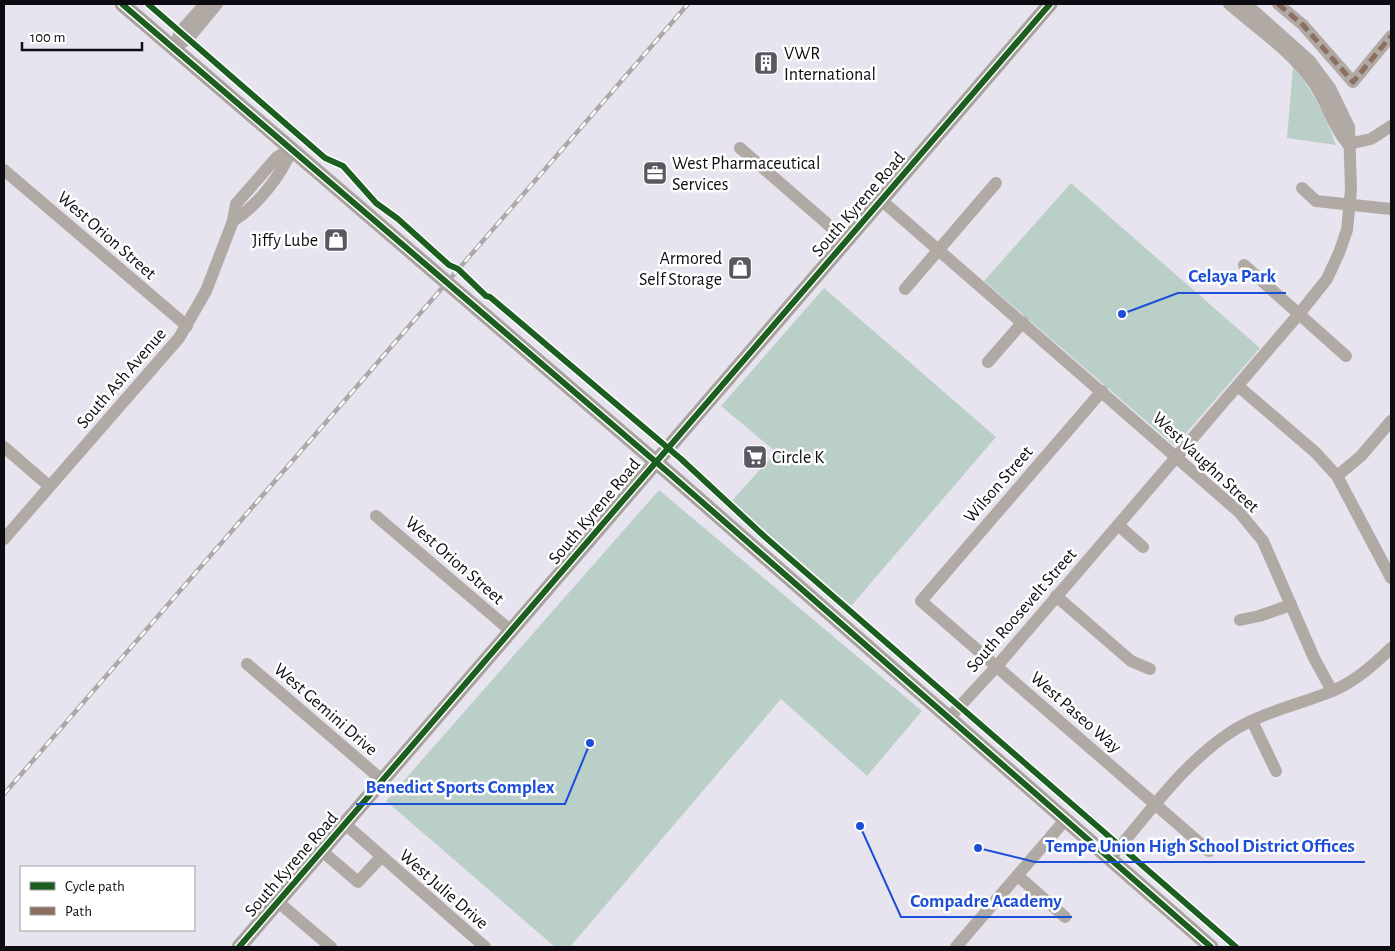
<svg xmlns="http://www.w3.org/2000/svg" width="1395" height="951" font-family="'Alegreya Sans',sans-serif">
	<style>
		.green { fill: #bbcfc9 }
		.lines { fill: none; stroke-linecap: round; stroke-linejoin: round }
		.minor { stroke: #b0a9a4; stroke-width: 12 }
		.major { stroke: #a9a39d; stroke-width: 15 }
		.rail-casing { stroke: #aca8a9; stroke-width: 4.5 }
		.rail { stroke: #fff; stroke-width: 2.5; stroke-dasharray: 8; stroke-linecap: butt }
		.quiet { stroke: #8d6e63; stroke-width: 5; stroke-dasharray: 10 5; stroke-linecap: butt }
		.cycleway-casing { stroke: #fff; stroke-width: 9 }
		.cycleway { stroke: #1b5e20; stroke-width: 6 }
		.labels { text-anchor: middle; stroke-width: 5; stroke-linejoin: round; paint-order: stroke }
		.poi-label { font-size: 18px; fill: #0e0c13; stroke: #fff; text-anchor: start }
		.street-label { font-size: 18px; fill: #0e0c13; stroke: #fff }
		.leader { fill: none; stroke: #1d4ed8; stroke-width: 2 }
		.callout-dot { fill: #1d4ed8; stroke: #fff; stroke-width: 2 }
		.callout-label { font-size: 19px; text-anchor: middle; font-weight: bold; fill: #1d4ed8; stroke: #fff; stroke-width: 5; stroke-linejoin: round; paint-order: stroke }
	</style>
	<rect width="100%" height="100%" fill="#e7e4f0"/>
	<g class="green">
		<path d="M1293 67C1313 91 1326 116 1336 145L1287 138Z"/>
		<polygon points="1071,183 1260,348 1175,446 984,281"/>
		<polygon points="824,288 996,437 846,612 727,506 776,452 721,406"/>
		<polygon points="659,490 922,711 867,776 781,699 570,947 555,947 386,801"/>
	</g>
	<g class="lines">
		<g class="minor">
			<path d="M1229 4C1257 28 1290 50 1312 81 1327 101 1332 126 1348 144"/>
			<polyline points="1278,4 1303,25 1353,82 1391,36"/>
			<polyline points="174,48 189,38 217,4"/>
			<polyline points="174,48 180,32 205,4"/>
			<polyline points="1348,144 1371,139 1391,126"/>
			<polyline points="740,148 847,241"/>
			<polyline points="4,170 187,326"/>
			<polyline points="1302,188 1316,201 1391,209"/>
			<polyline points="881,200 1239,512 1263,541 1314,658 1332,691"/>
			<path d="M233 221C257 206 281 176 292 149"/>
			<polyline points="1244,265 1346,356"/>
			<polyline points="905,289 996,183"/>
			<polyline points="988,362 1023,322"/>
			<polyline points="1238,386 1315,452 1337,476 1391,578"/>
			<polyline points="1102,391 921,601 1209,851"/>
			<polyline points="4,447 49,486"/>
			<polyline points="1337,476 1361,456 1391,421"/>
			<polyline points="376,516 511,631"/>
			<polyline points="1118,525 1143,547"/>
			<polyline points="4,539 179,338 206,291 233,221 236,204 277,157 292,149"/>
			<polyline points="1056,596 1131,661 1150,669"/>
			<polyline points="1240,620 1259,616 1291,605"/>
			<polyline points="247,664 382,780"/>
			<polyline points="949,718 997,666 1299,314 1327,279 1339,253 1347,230 1351,190 1349,127 1330,88 1310,61 1246,4"/>
			<polyline points="1252,721 1276,771"/>
			<polyline points="345,824 485,947"/>
			<polyline points="322,851 358,882 381,857"/>
			<path d="M1110 858C1148 815 1182 764 1231 732 1260 713 1297 705 1330 692 1353 683 1374 665 1391 648"/>
			<polyline points="1018,876 1065,917"/>
			<polyline points="278,902 331,947"/>
			<polyline points="956,947 1065,820"/>
		</g>
		<g class="major">
			<polyline points="122,4 670,474 1211,947"/>
			<polyline points="239,947 1050,4"/>
		</g>
		<defs>
			<polyline id="rail" points="4,794 688,4"/>
		</defs>
		<use href="#rail" class="rail-casing"/>
		<use href="#rail" class="rail"/>
		<polyline class="quiet" points="1278,4 1303,25 1353,82 1391,36"/>
		<defs>
			<g id="cycleway">
				<polyline points="122,4 670,474 1211,947"/>
				<polyline points="148,4 325,158 343,166 376,203 398,219 449,265 458,269 486,296 490,297 681,459 765,537 1236,947"/>
				<polyline points="239,947 1050,4"/>
			</g>
		</defs>
		<use href="#cycleway" class="cycleway-casing"/>
		<use href="#cycleway" class="cycleway"/>
	</g>
	<defs>
		<symbol id="building-square" viewBox="-11 -11 22 22"><rect x="-9" y="-9" width="18" height="18" rx="4" fill="#5a5860" stroke="#fff"/><path d="M-4-6H4V6H1V3H-1V6H-4ZM-2.5-4.3h1.7v1.8h-1.7ZM.8-4.3h1.7v1.8H.8ZM-2.5-1h1.7V.8h-1.7ZM.8-1h1.7V.8H.8Z" fill="#fff"/></symbol>
		<symbol id="office-square" viewBox="-11 -11 22 22"><rect x="-9" y="-9" width="18" height="18" rx="4" fill="#5a5860" stroke="#fff"/><path d="M-6-3h4V-5.5h4V-3h4V5H-6ZM-1-4.5V-3h2v-1.5ZM-6 0V1H6V0Z" fill="#fff"/></symbol>
		<symbol id="shop-square" viewBox="-11 -11 22 22"><rect x="-9" y="-9" width="18" height="18" rx="4" fill="#5a5860" stroke="#fff"/><path d="M-5-2.5h2.3a2.7 3.5 0 0 1 5.4 0H5L5.5 6h-11ZM-1.5-2.5h3a1.5 2.3 0 0 0-3 0Z" fill="#fff"/></symbol>
		<symbol id="supermarket-square" viewBox="-11 -11 22 22"><rect x="-9" y="-9" width="18" height="18" rx="4" fill="#5a5860" stroke="#fff"/><path d="M-6-5.5h2.5l.6 2H6L4.5 2H-2.5L-4.4-4H-6ZM-1.5 3.2a1.3 1.3 0 1 0 .1 0ZM3 3.2a1.3 1.3 0 1 0 .1 0Z" fill="#fff"/></symbol>
	</defs>
	<g fill-rule="evenodd">
		<use href="#building-square" x="752" y="49" width="28" height="28"/>
		<use href="#office-square" x="641" y="159" width="28" height="28"/>
		<use href="#shop-square" x="322" y="226" width="28" height="28"/>
		<use href="#shop-square" x="726" y="254" width="28" height="28"/>
		<use href="#supermarket-square" x="741" y="443" width="28" height="28"/>
	</g>
	<g class="labels">
		<g class="poi-label">
			<text x="784" y="59">VWR<tspan x="784" dy="21">International</tspan></text>
			<text x="672" y="169">West Pharmaceutical<tspan x="672" dy="21">Services</tspan></text>
			<text x="318" y="246" text-anchor="end">Jiffy Lube</text>
			<text x="722" y="264" text-anchor="end">Armored<tspan x="722" dy="21">Self Storage</tspan></text>
			<text x="772" y="463">Circle K</text>
		</g>
		<g class="street-label">
			<text transform="translate(858 204) rotate(-49)" y="6">South Kyrene Road</text>
			<text transform="translate(107 235) rotate(41)" y="6">West Orion Street</text>
			<text transform="translate(121 378) rotate(-49)" y="6">South Ash Avenue</text>
			<text transform="translate(1206 462) rotate(43)" y="6">West Vaughn Street</text>
			<text transform="translate(998 484) rotate(-49)" y="6">Wilson Street</text>
			<text transform="translate(594 511) rotate(-50)" y="6">South Kyrene Road</text>
			<text transform="translate(455 560) rotate(41)" y="6">West Orion Street</text>
			<text transform="translate(1021 610) rotate(-49)" y="6">South Roosevelt Street</text>
			<text transform="translate(326 709) rotate(41)" y="6">West Gemini Drive</text>
			<text transform="translate(1076 712) rotate(41)" y="6">West Paseo Way</text>
			<text transform="translate(291 864) rotate(-49)" y="6">South Kyrene Road</text>
			<text transform="translate(444 889) rotate(41)" y="6">West Julie Drive</text>
		</g>
	</g>
	<path class="leader" d="M1122 314L1178 293H1286M590 743L565 804H356M978 848L1035 862H1365M860 826L901 917H1072"/>
	<g class="callout-dot">
		<circle cx="1122" cy="314" r="5"/>
		<circle cx="590" cy="743" r="5"/>
		<circle cx="978" cy="848" r="5"/>
		<circle cx="860" cy="826" r="5"/>
	</g>
	<g class="callout-label">
		<text x="1232" y="282">Celaya Park</text>
		<text x="460" y="793">Benedict Sports Complex</text>
		<text x="1200" y="852">Tempe Union High School District Offices</text>
		<text x="986" y="907">Compadre Academy</text>
	</g>
	<rect width="1395" height="951" fill="none" stroke="#0e0c13" stroke-width="10"/>
	<rect x="20" y="866" width="175" height="65" fill="#ffffff" stroke="#9f9ea1"/>
	<rect x="30" y="882" width="25" height="8" fill="#1b5e20" stroke="#9f9ea1"/>
	<text x="65" y="891" font-size="15" fill="#0e0c13">Cycle path</text>
	<rect x="30" y="907" width="25" height="8" fill="#8d6e63" stroke="#9f9ea1"/>
	<text x="65" y="916" font-size="15" fill="#0e0c13">Path</text>
	<path d="M22 42v8h120v-8" fill="none" stroke="#0e0c13" stroke-width="2.5"/>
	<text x="30" y="42" font-size="15" fill="#0e0c13" stroke="#ffffff" stroke-width="4" paint-order="stroke">100 m</text>
</svg>
